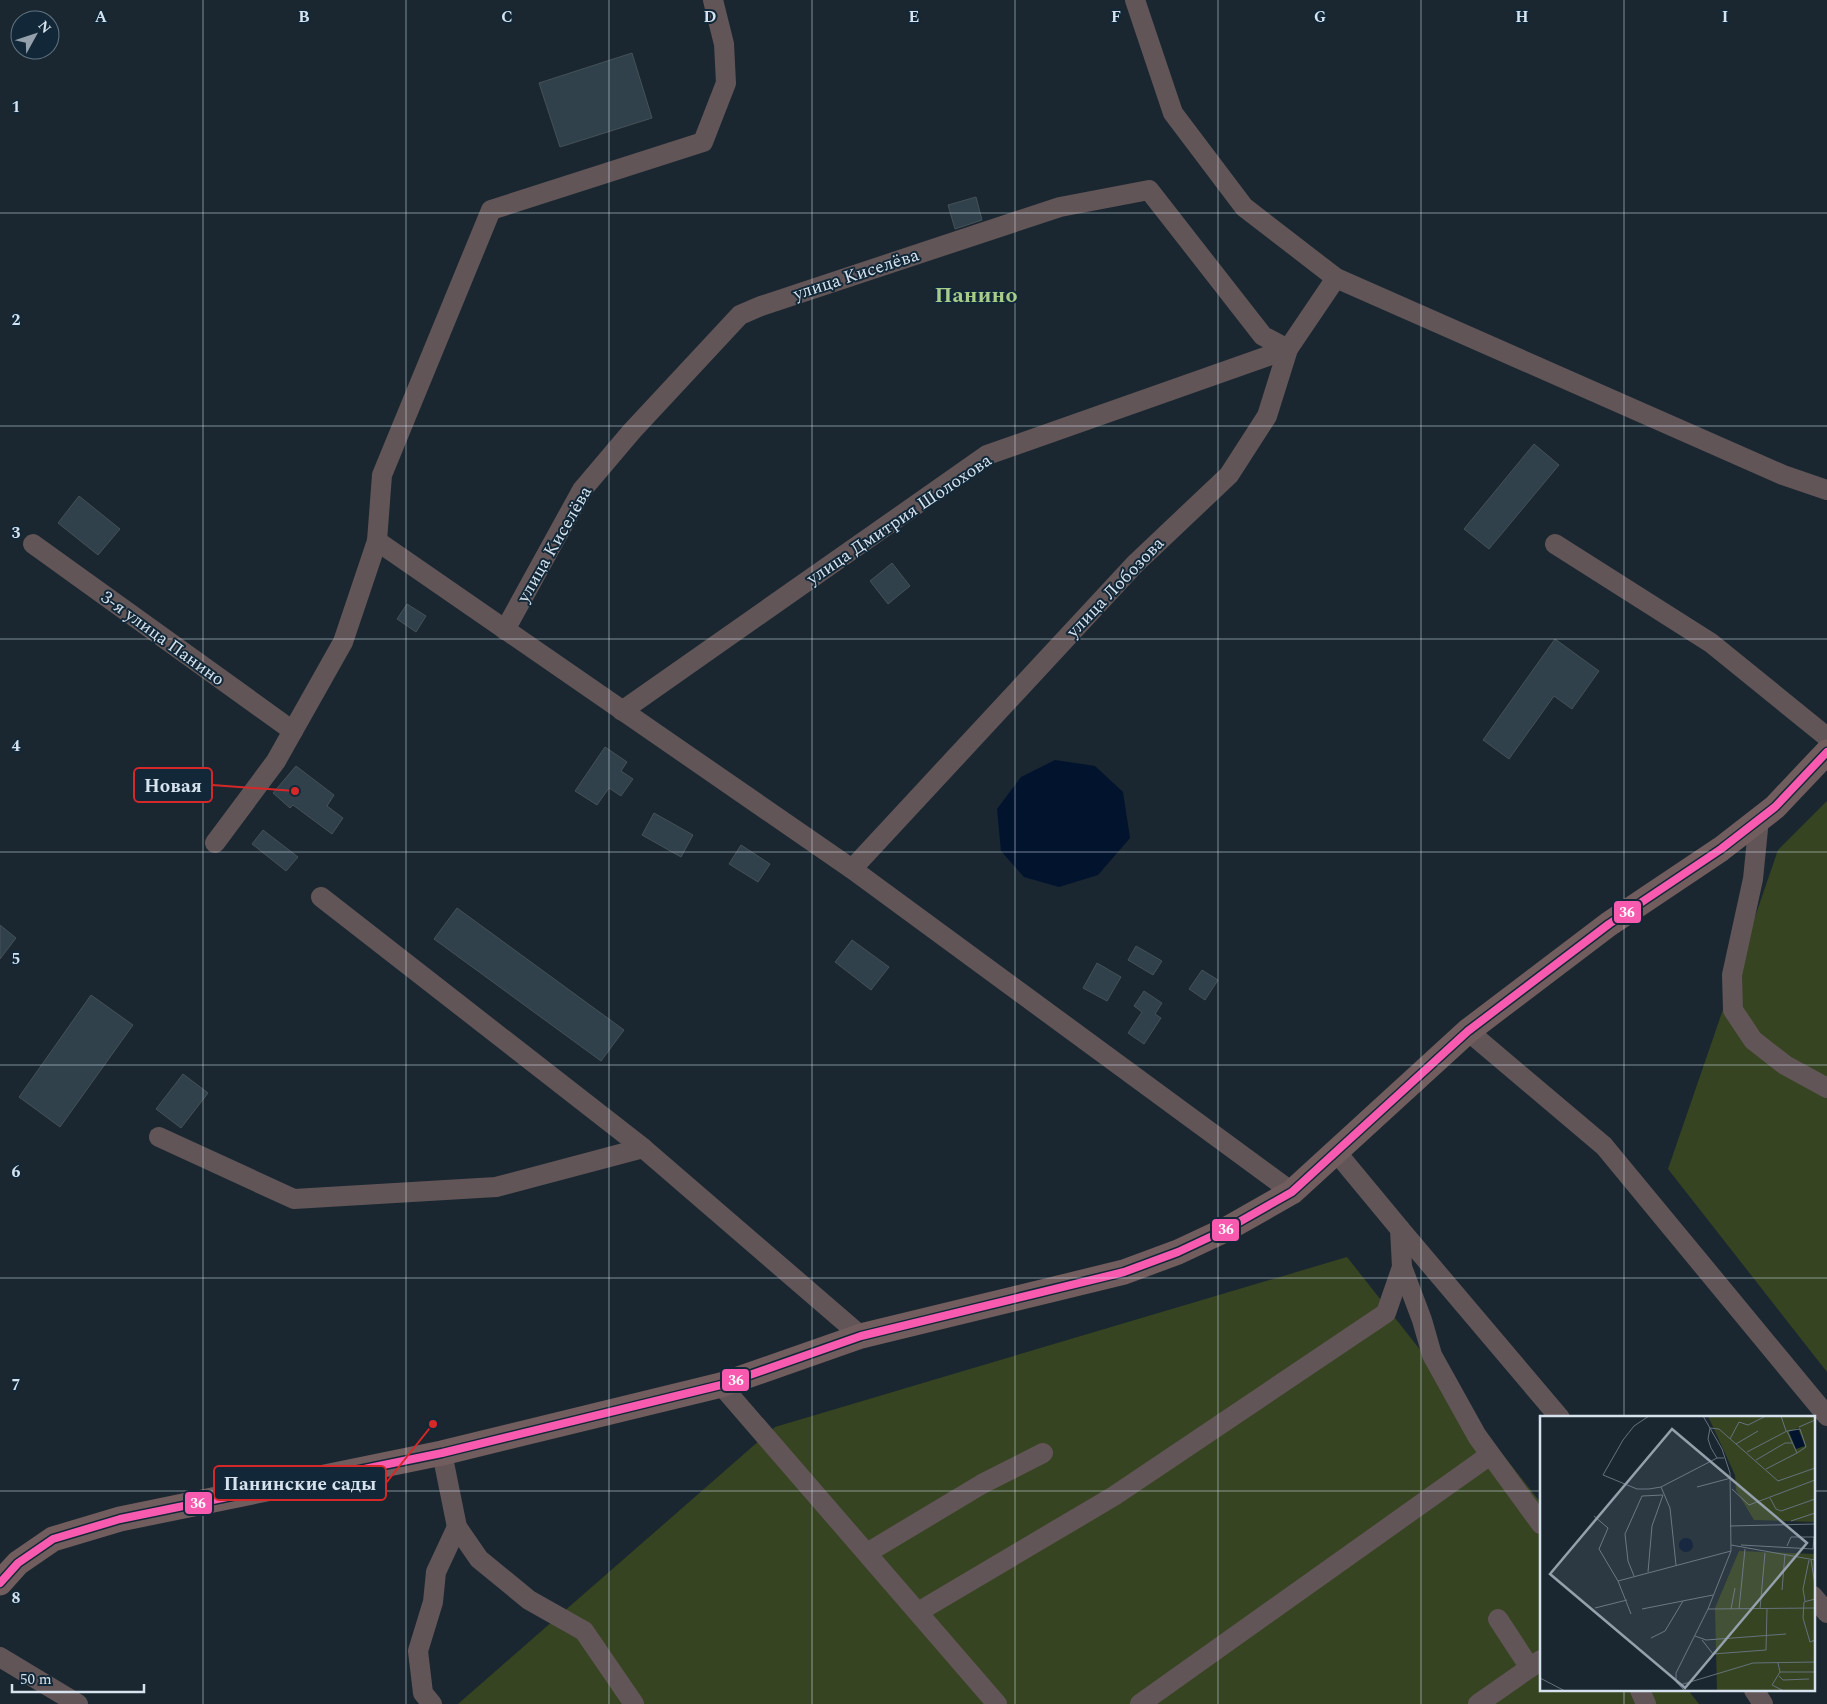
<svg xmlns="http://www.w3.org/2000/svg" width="1827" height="1704" font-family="Spectral,serif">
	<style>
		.green { fill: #364422 }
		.water { fill: #02132d }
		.building { fill: #30414c; stroke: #465158 }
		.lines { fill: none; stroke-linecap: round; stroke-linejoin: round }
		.minor { stroke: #625557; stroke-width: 20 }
		.major { stroke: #725d5e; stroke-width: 25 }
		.bus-1-casing { stroke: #122838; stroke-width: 11 }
		.bus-1 { stroke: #f75aaf; stroke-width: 8 }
		.grid { fill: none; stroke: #d6e3ee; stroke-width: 1; stroke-opacity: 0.55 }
		.labels { text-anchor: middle; stroke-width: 4; stroke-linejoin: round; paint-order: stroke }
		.street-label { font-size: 18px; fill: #d6e3ee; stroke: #122838 }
		.district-label { font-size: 22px; font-weight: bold; fill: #a8cd89; stroke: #122838 }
		.inset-road { fill: none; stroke: #65727c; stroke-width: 1 }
		.view { fill: #94a1ac; fill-opacity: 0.15; stroke: #94a1ac; stroke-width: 2.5 }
		.inset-edge { fill: none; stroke: #d6e3ee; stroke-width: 2.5 }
		.grid-label { font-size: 16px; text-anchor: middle; font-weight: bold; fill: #d6e3ee; stroke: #122838; stroke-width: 4; stroke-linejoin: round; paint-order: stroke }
		.leader { fill: none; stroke: #d62828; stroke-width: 2 }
		.callout-dot { fill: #d62828; stroke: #122838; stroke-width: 2 }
		.callout { fill: #122838; stroke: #d62828; stroke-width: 2 }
		.callout-label { font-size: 19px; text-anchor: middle; font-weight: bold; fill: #d6e3ee }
		.line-badge { stroke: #122838; stroke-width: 2 }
		.badge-label { font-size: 14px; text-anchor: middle; font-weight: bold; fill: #fff }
	</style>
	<rect width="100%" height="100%" fill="#1a2730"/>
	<g class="green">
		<polygon points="1827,801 1827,1372 1668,1169 1778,850"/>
		<polygon points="1347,1257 1541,1503 1541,1690 1688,1690 1699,1704 458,1704 775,1427"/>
	</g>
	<polygon class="water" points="1055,760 1095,766 1123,792 1130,838 1098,875 1059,887 1024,877 1001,851 997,809 1021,777"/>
	<g class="building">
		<polygon points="632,53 652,118 560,147 539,83"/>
		<polygon points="976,197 982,220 955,229 948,205"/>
		<polygon points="1534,444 1559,465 1489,549 1464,529"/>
		<polygon points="79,496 120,529 98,555 58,523"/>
		<polygon points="892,563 910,586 888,604 870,581"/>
		<polygon points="407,604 426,616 416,632 397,619"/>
		<polygon points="1555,639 1599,671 1572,709 1554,696 1509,759 1483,740"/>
		<polygon points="605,747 627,762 621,771 633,779 621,796 609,788 597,805 575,791"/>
		<polygon points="296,766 334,795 327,806 343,818 332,834 293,805 290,808 273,793"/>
		<polygon points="654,813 693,835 681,857 642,835"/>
		<polygon points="263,830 298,857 286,871 252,844"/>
		<polygon points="741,845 770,864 758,882 729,864"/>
		<polygon points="457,908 624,1030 601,1061 434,939"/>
		<polygon points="0,925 16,938 0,959"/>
		<polygon points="852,940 889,967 871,990 835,962"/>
		<polygon points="1136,946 1162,961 1153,975 1128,960"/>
		<polygon points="1097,963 1121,977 1107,1001 1083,988"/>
		<polygon points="1202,970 1218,980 1205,1000 1189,989"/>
		<polygon points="1144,991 1162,1003 1155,1014 1161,1018 1144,1044 1128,1033 1142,1012 1134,1006"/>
		<polygon points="91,995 133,1025 60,1127 19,1097"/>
		<polygon points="183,1074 208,1093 181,1128 156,1109"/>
	</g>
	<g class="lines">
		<g class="minor">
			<polyline points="713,0 724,44 726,83 703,142 491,210 382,475 377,541 852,869 1292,1192"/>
			<polyline points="1135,0 1173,113 1244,207 1336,278 1783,475 1827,490"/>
			<polyline points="33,544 293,731"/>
			<polyline points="1555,544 1711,643 1827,737"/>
			<polyline points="505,630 582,490 632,431 740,315 761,306 1060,207 1149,190 1263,336 1288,349"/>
			<polyline points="622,711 987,455 1288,349"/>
			<polyline points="1759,819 1753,879 1732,975 1733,1010 1753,1040 1785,1065 1827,1088"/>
			<polyline points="215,843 276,761 343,642 377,541"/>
			<polyline points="852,869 1135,564 1229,475 1267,416 1288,349 1336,278"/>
			<polyline points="321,897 643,1148 861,1336"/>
			<polyline points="1468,1031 1604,1146 1827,1416"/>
			<polyline points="159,1137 294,1199 496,1187 643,1148"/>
			<polyline points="1337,1153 1400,1229 1402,1267 1422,1320 1432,1355 1477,1436 1541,1524"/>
			<polyline points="1400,1229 1560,1418"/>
			<polyline points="721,1385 997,1704"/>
			<polyline points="442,1453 457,1527 479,1559 529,1600 584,1631 634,1704"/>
			<polyline points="867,1553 982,1484 1043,1453"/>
			<polyline points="1813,1596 1827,1613"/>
			<polyline points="918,1612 1114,1496 1386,1313 1402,1267"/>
			<polyline points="1498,1619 1530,1668"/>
			<polyline points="0,1657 78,1704"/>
			<polyline points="1640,1690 1646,1704"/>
			<polyline points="1754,1690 1763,1704"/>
			<polyline points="432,1704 423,1693 418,1651 433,1602 436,1572 457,1527"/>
			<polyline points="1140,1704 1490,1455"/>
			<polyline points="1478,1704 1541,1660"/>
		</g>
		<polyline class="major" points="0,1583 18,1563 53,1539 120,1519 442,1453 721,1385 861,1336 1124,1272 1178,1252 1225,1230 1292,1192 1468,1031 1609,924 1721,849 1775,807 1827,752"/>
		<defs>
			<polyline id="bus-1" points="0,1583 18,1563 53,1539 120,1519 442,1453 721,1385 861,1336 1124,1272 1178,1252 1225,1230 1292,1192 1468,1031 1609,924 1721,849 1775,807 1827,752"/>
		</defs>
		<use href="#bus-1" class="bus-1-casing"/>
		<use href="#bus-1" class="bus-1"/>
	</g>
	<path class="grid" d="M203 0V1704M406 0V1704M609 0V1704M812 0V1704M1015 0V1704M1218 0V1704M1421 0V1704M1624 0V1418M0 213H1827M0 426H1827M0 639H1827M0 852H1827M0 1065H1827M0 1278H1827M0 1491H1541M1813 1491H1827M1624 1690V1704"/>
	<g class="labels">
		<g class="street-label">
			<text transform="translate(856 274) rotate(-18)" y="6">улица Киселёва</text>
			<text transform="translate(899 519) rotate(-34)" y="6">улица Дмитрия Шолохова</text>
			<text transform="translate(554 544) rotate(-60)" y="6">улица Киселёва</text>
			<text transform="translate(1115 587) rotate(-46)" y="6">улица Лобозова</text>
			<text transform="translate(163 638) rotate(36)" y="6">3-я улица Панино</text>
		</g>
		<g class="district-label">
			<text x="976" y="302">Панино</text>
		</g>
	</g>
	<g transform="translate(1540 1416)">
		<rect width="275" height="275" fill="#1a2730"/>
		<path d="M168 0H275V106L214 104 196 74 195 59ZM199 135 275 138V275H177L175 192Z" fill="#364422"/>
		<path d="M258 12 265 30 256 33 249 16ZM139 129a7 7 0 1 1 14 0a7 7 0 1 1-14 0Z" fill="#02132d"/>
		<path class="inset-road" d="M109 0 94 10 83 24 63 59 97 73H109L121 71 177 42M241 0 246 15M259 11 275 4M247 15 260 13 266 31 257 37M190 23 199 6 208 9 226 0M196 28 218 15M207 36 247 15 257 37 226 53M184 42H177L171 32 168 23 170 12 179 13 238 65 275 52M216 44 245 27H252M121 71 130 92 136 149M157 71 191 62M192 73 209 89 275 64M230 82 236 93 241 95 275 83M54 100 68 112 59 133 78 165 191 135M251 105 275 97M190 110 275 108M191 129 275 144M201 129 273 133 274 121H251L247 130M271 144 275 169M94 160 88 145 85 118 102 80 123 79 112 110 108 156M78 165 91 198M242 174 245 138M275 183 264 186 263 202 270 226 275 224M265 185 263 173 269 144M55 192 87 184M102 193 173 179M168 193 275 192M191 193 195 172M199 193 205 133M220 193 225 137M155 220 166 224 246 218M111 222 125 215 143 185M162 224 173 238 226 234 227 193M238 247 240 256 232 269 244 275M240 256H275M239 260 243 264 269 263M0 262 25 275M140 269 213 247 275 246M145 275 136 266V257L168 193 191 135 190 57 182 33 163 0"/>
		<path class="view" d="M132 13 267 127 145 272 10 158Z"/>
		<rect width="275" height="275" class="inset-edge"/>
	</g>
	<g class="grid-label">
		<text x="101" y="22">A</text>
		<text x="304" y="22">B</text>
		<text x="507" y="22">C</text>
		<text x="710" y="22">D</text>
		<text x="914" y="22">E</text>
		<text x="1116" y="22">F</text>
		<text x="1320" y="22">G</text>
		<text x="1522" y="22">H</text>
		<text x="1725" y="22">I</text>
		<text x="16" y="112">1</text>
		<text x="16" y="325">2</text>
		<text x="16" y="538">3</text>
		<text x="16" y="751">4</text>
		<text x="16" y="964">5</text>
		<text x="16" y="1177">6</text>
		<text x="16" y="1390">7</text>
		<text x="16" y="1603">8</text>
	</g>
	<path class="leader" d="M295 791L212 785M433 1424L386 1483"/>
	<g class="callout-dot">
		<circle cx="295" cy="791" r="5"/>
		<circle cx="433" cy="1424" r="5"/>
	</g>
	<g class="callout">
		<rect x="134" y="768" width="78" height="34" rx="5"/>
		<rect x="214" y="1466" width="172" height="34" rx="5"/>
	</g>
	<g class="callout-label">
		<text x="173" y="792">Новая</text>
		<text x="300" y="1490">Панинские сады</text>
	</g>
	<g class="line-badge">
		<rect x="1613" y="900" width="29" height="24" rx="5" fill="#f75aaf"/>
		<rect x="1211" y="1218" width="29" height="24" rx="5" fill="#f75aaf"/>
		<rect x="721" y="1368" width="29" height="24" rx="5" fill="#f75aaf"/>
		<rect x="184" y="1491" width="29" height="24" rx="5" fill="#f75aaf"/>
	</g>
	<g class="badge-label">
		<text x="1627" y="917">36</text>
		<text x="1226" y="1234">36</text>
		<text x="736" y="1385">36</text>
		<text x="198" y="1508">36</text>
	</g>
	<g transform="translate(35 35) rotate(50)"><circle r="24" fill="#122838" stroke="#607381"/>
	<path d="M0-4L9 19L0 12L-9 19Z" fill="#94a1ac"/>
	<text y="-8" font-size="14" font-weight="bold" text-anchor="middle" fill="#d6e3ee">N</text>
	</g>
	<path d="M12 1684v8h132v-8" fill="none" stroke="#d6e3ee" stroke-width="2.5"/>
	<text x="20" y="1684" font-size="15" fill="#d6e3ee" stroke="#122838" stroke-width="4" paint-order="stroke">50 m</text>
</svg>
